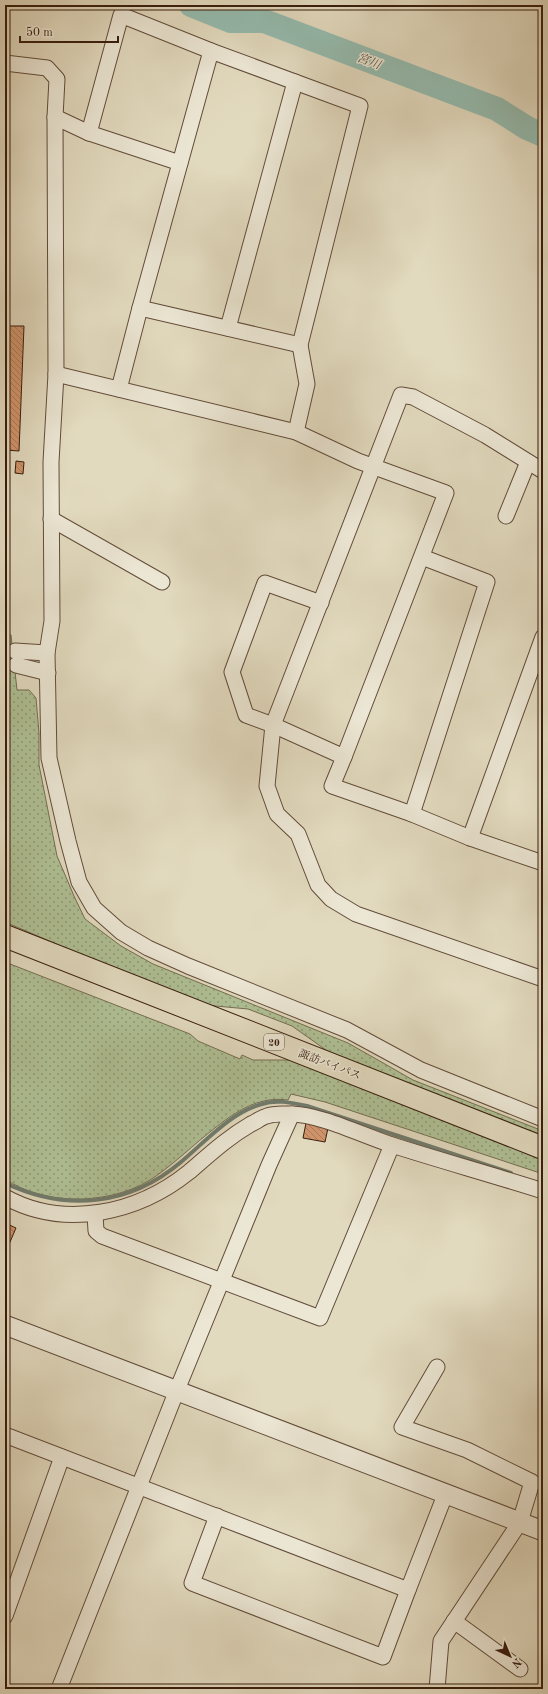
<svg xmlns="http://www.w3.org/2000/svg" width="548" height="1694" font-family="'Old Standard TT','Noto Serif JP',serif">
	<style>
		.grass { fill: url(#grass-dots); stroke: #746e51 }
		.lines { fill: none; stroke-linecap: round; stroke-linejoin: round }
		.stream { stroke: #707c6e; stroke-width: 4 }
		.river { stroke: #95bbae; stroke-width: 24 }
		.building { fill: url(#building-back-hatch); stroke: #381d0d }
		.minor-tunnel { stroke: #c0b49b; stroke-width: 15; stroke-dasharray: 15 8; stroke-linecap: butt }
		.minor-casing { stroke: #624c3a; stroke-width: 17 }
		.tertiary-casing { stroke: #624c3a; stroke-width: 21 }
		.trunk-casing { stroke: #381d0d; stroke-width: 24 }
		.minor { stroke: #ece7d5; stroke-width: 15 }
		.tertiary { stroke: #ece7d5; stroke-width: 19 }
		.trunk { stroke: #e2dabf; stroke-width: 22 }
		.labels { text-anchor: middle; stroke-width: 3; stroke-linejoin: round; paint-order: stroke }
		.shield { fill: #ece7d5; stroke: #6e5a49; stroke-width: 1 }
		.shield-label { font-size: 10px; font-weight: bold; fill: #381d0d }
		.street-label { font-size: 11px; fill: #381d0d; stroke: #ece7d5 }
		.water-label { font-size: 12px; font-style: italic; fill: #544c3d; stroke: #ece7d5 }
	</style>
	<defs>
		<pattern id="grass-dots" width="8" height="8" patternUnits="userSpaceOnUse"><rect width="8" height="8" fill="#afc095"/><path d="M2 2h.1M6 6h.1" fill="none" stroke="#8f9b78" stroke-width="1.8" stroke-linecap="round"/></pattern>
		<pattern id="building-back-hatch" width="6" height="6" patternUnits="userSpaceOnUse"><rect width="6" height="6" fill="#d1956c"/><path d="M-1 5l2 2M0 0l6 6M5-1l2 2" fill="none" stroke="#ab7957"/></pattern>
	</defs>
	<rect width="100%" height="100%" fill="#e2dabf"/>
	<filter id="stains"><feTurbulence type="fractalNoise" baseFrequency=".005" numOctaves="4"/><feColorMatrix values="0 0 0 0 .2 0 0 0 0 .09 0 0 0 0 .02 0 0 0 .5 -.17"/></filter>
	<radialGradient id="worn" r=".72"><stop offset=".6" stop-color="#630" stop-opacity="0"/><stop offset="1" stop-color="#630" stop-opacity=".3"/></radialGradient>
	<g class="grass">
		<polygon points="5,634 11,635 17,690 29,690 36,698 39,733 39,765 57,856 74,896 85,919 121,946 153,964 348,1043 413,1080 543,1131 543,1138 333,1055 292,1026 248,1009 205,1005 187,1000 5,922"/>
		<path d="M5 962 190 1034 198 1041 240 1059 242 1055 253 1060H292L543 1160V1174L325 1102 291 1094 288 1100C280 1099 272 1099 264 1101 227 1108 184 1159 150 1180 128 1194 97 1200 71 1199 49 1198 24 1192 5 1179Z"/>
	</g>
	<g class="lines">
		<path class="stream" d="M5 1183C66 1212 129 1206 181 1162 206 1141 230 1113 262 1104 277 1099 293 1103 307 1106L511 1173"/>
		<polyline class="river" points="191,5 231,21 264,21 497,109 527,128 543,135"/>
	</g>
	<g class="building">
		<polygon points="5,326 24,326 19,451 5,450"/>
		<polygon points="16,461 24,462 23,474 15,473"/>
		<polygon points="306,1123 328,1128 325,1142 303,1138"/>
		<polygon points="5,1223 16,1228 7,1249 5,1248"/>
	</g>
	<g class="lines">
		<polyline class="minor-tunnel" points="5,662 16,665"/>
		<defs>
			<g id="minor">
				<polyline points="5,63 47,68 57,79 55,117 56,374 51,462 52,621 47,653 49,758 68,841 79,882 94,908 121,932 148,948 188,966 347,1030 421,1070 543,1119"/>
				<polyline points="55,117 89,133 180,163"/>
				<polyline points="89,133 121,15 211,51 360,106 300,345 307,384 296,432"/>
				<polyline points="140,308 300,345"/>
				<polyline points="228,328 295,82"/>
				<polyline points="56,374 296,432 358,461 446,493 344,757 273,725 246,715 232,672 265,583 321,603"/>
				<polyline points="119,389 140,308 211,51"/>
				<polyline points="543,471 485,435 413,397 401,395 273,725 267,786 277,814 298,834 318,885 331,899 356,914 543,979"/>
				<polyline points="506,516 528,462"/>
				<polyline points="51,519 162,582"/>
				<polyline points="422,557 487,582 412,814 470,838 543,863"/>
				<polyline points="15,651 47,653"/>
				<polyline points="16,665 48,673"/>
				<polyline points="344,757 332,786 412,814"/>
				<polyline points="470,838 543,637"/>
				<path d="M5 1197C65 1230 138 1213 189 1172 210 1154 227 1138 251 1124 256 1122 262 1117 267 1116 274 1113 284 1114 291 1114 319 1114 364 1136 392 1145 442 1161 493 1175 543 1191"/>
				<polyline points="95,1214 96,1231 102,1236 320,1318 392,1145"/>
				<polyline points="437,1367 402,1427 467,1450 532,1482 520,1522 441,1641 437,1689"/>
				<polyline points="5,1435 408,1590 445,1495"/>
				<polyline points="217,1516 192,1583 383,1657 408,1590"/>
				<polyline points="5,1616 62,1457"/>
				<polyline points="454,1621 520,1669"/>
				<polyline points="59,1689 177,1390 269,1165 292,1114"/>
			</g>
			<polyline id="tertiary" points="5,1325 543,1531"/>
			<polyline id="trunk" points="5,936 543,1148"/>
		</defs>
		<use href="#minor" class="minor-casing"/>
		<use href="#tertiary" class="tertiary-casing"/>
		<use href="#trunk" class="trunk-casing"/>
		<use href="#minor" class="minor"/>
		<use href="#tertiary" class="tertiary"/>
		<use href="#trunk" class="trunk"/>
	</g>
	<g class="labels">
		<rect class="shield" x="264" y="1034" width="20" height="16" rx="3"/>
		<g class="shield-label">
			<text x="274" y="1046">20</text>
		</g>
		<g class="street-label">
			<text transform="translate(330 1064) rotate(21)" y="4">諏訪バイパス</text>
		</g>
		<g class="water-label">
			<text transform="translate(369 61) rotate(21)" y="4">宮川</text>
		</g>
	</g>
	<rect width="548" height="1694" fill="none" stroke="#e2dabf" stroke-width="20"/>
	<rect x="6" y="6" width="536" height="1682" fill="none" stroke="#381d0d" stroke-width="2"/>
	<rect x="10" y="10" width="528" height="1674" fill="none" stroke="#381d0d"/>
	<g transform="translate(510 1656) rotate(136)" stroke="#ece7d5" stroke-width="3" paint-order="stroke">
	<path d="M0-3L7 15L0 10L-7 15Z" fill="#381d0d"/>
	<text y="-6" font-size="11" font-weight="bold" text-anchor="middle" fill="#381d0d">N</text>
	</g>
	<path d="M20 36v6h98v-6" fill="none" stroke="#381d0d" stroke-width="2"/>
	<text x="26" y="36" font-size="12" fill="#381d0d" stroke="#ece7d5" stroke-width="3" paint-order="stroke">50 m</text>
	<rect width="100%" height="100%" filter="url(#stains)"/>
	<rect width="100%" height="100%" fill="url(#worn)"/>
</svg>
